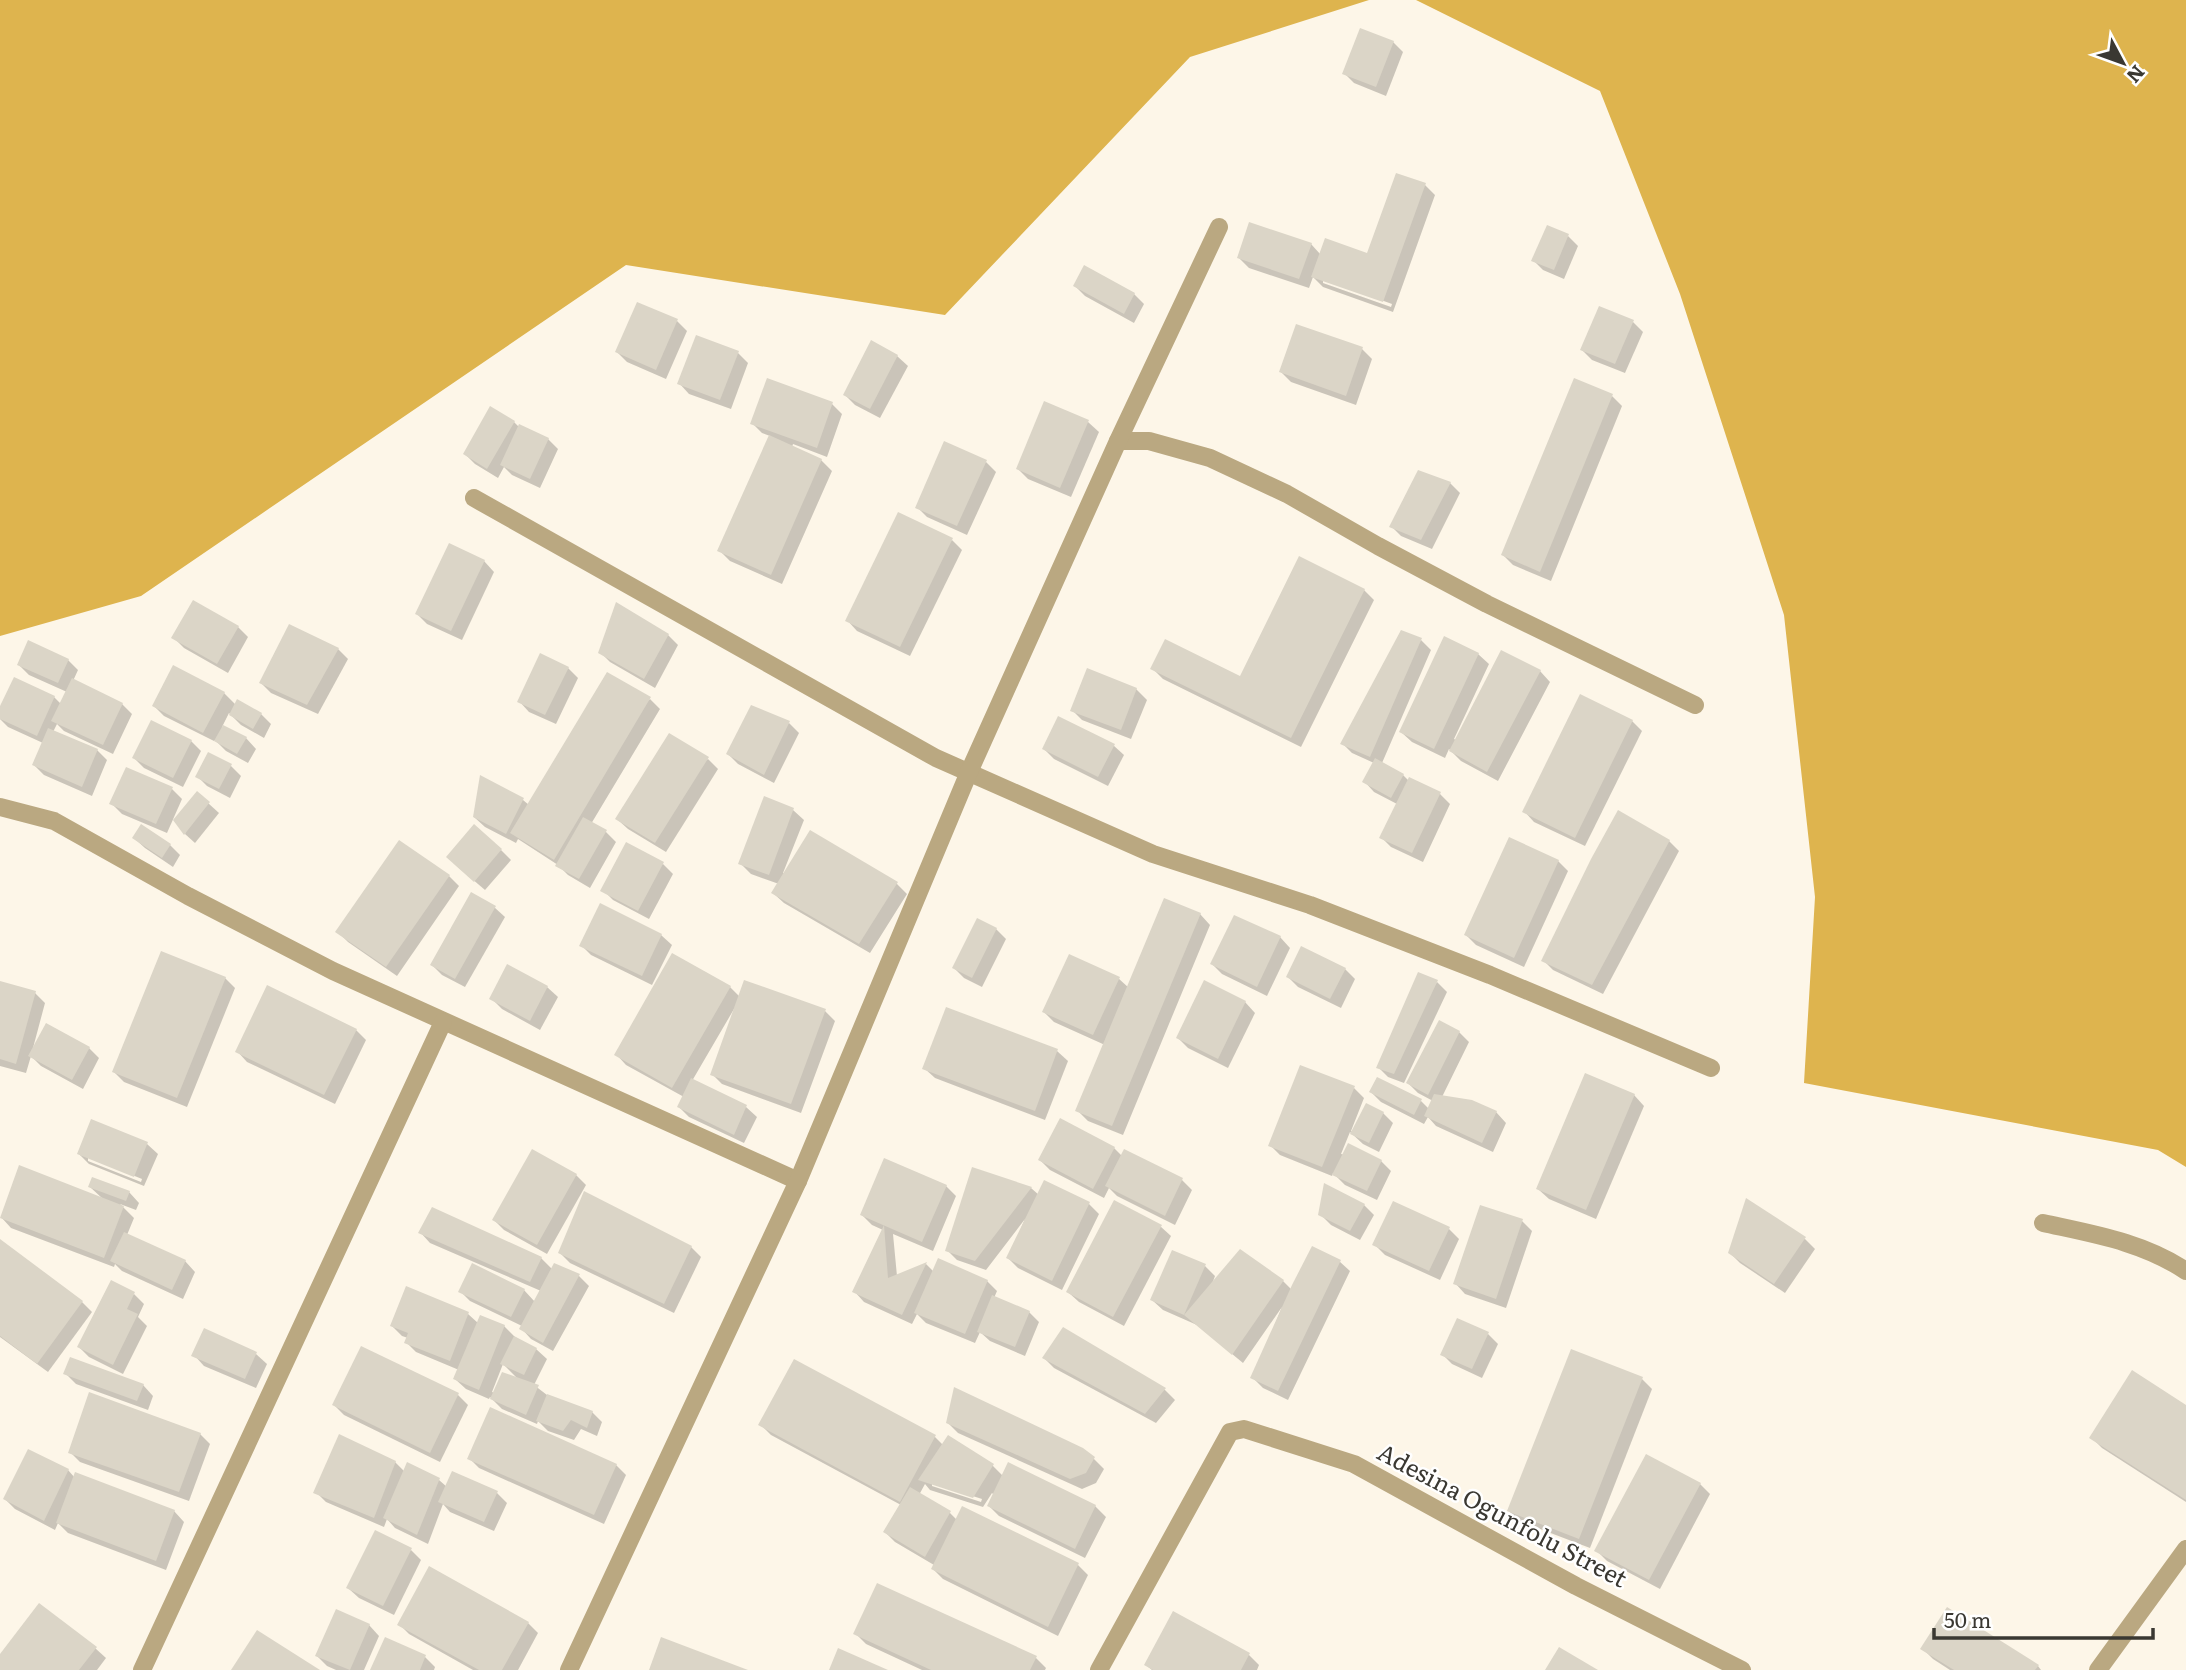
<svg xmlns="http://www.w3.org/2000/svg" width="2186" height="1670" font-family="Literata,serif">
	<style>
		.forest { fill: #deb44e }
		.shadow { fill: #0003; fill-rule: evenodd }
		.building { fill: #dbd5c7 }
		.lines { fill: none; stroke-linecap: round; stroke-linejoin: round }
		.minor { stroke: #baa881; stroke-width: 18 }
		.labels { text-anchor: middle; stroke-width: 5; stroke-linejoin: round; paint-order: stroke }
		.street-label { font-size: 24px; fill: #3a3832; stroke: #fff }
	</style>
	<rect width="100%" height="100%" fill="#fdf6e8"/>
	<g class="forest">
		<polygon points="0,0 1369,0 1190,57 945,315 626,265 141,596 0,636"/>
		<polygon points="1416,0 2186,0 2186,1167 2158,1150 1804,1083 1815,897 1784,615 1680,294 1600,91"/>
	</g>
	<g class="shadow">
		<polygon points="1393,42 1403,52 1386,96 1354,83 1344,73"/>
		<path d="M1425 185 1435 195 1393 312 1323 287 1313 277 1309 288 1249 268 1239 258 1311 244 1321 255H1368ZM1323 279 1392 304 1391 307 1323 283Z"/>
		<polygon points="1568,236 1578,246 1564,279 1543,270 1533,260"/>
		<polygon points="1075,286 1134,294 1144,304 1134,323 1085,296"/>
		<polygon points="677,321 687,331 666,379 627,362 617,352"/>
		<polygon points="1633,322 1643,332 1625,373 1592,360 1582,350"/>
		<polygon points="1362,349 1372,359 1356,405 1291,382 1281,372"/>
		<polygon points="738,353 748,363 731,409 689,394 679,383"/>
		<polygon points="897,356 908,366 880,418 855,405 845,395"/>
		<polygon points="1612,396 1622,406 1551,581 1513,565 1503,555"/>
		<polygon points="832,404 842,414 827,457 793,444 792,447 821,460 832,471 782,584 730,561 720,551 770,436 762,433 752,423"/>
		<polygon points="1045,404 1088,422 1099,432 1071,497 1028,479 1018,469"/>
		<polygon points="514,422 519,427 548,439 558,449 540,488 512,475 504,467 498,478 475,464 465,454"/>
		<polygon points="986,462 996,472 967,535 927,517 917,507"/>
		<polygon points="1450,483 1460,493 1432,549 1401,536 1391,526"/>
		<polygon points="952,540 962,550 910,656 857,631 847,620"/>
		<polygon points="484,561 494,572 462,640 427,624 417,614"/>
		<polygon points="1364,590 1374,600 1301,747 1163,679 1153,669 1240,678"/>
		<polygon points="238,627 248,637 228,673 184,648 174,638"/>
		<polygon points="668,635 678,645 655,688 610,662 600,652"/>
		<polygon points="1421,640 1431,650 1382,763 1403,775 1409,781 1440,794 1450,804 1423,862 1391,847 1381,837 1397,804 1374,792 1364,781 1374,763 1352,753 1342,743"/>
		<polygon points="338,649 348,659 318,714 271,693 261,683"/>
		<polygon points="1478,654 1489,664 1454,739 1456,740 1540,671 1550,682 1498,781 1461,761 1449,749 1445,758 1412,742 1401,732"/>
		<polygon points="68,660 78,670 73,681 122,704 132,714 113,754 64,731 57,724 53,732 97,750 107,760 92,796 44,775 34,765 43,743 8,727 0,719 0,711 54,697 61,704 67,692 29,675 19,665"/>
		<polygon points="568,668 578,678 556,724 529,712 519,701"/>
		<polygon points="1136,689 1147,700 1131,739 1082,720 1072,710"/>
		<polygon points="224,693 236,705 261,714 271,724 264,738 241,725 229,713 222,727 246,738 256,749 248,763 226,751 215,740 214,741 164,716 154,706"/>
		<polygon points="650,699 660,709 591,824 606,832 616,842 590,888 568,875 558,865 518,839 516,843 485,827 474,817 482,778 523,800 529,805"/>
		<polygon points="1632,721 1642,731 1585,846 1534,822 1524,811"/>
		<polygon points="789,723 799,733 774,783 738,764 728,754"/>
		<polygon points="191,741 201,751 183,787 144,768 134,758"/>
		<polygon points="1113,745 1124,755 1108,786 1054,759 1044,749"/>
		<polygon points="209,754 231,766 241,776 230,798 207,786 197,776"/>
		<polygon points="708,759 718,769 666,852 628,829 617,819"/>
		<polygon points="172,789 182,799 167,833 122,814 111,803"/>
		<polygon points="197,793 219,813 195,843 185,834"/>
		<polygon points="765,799 793,810 804,820 783,873 785,874 810,833 897,884 907,894 870,953 784,903 773,893 779,884 751,874 740,863"/>
		<polygon points="134,838 170,845 180,855 173,867 145,848"/>
		<polygon points="1669,841 1679,851 1603,994 1553,970 1543,960"/>
		<polygon points="501,850 511,860 485,890 458,867"/>
		<polygon points="1558,861 1568,871 1524,967 1476,945 1466,935"/>
		<polygon points="663,864 673,874 649,919 613,900 603,890"/>
		<polygon points="449,876 459,886 397,976 348,942 338,932"/>
		<polygon points="494,907 505,917 465,987 442,975 432,965"/>
		<polygon points="1200,914 1210,925 1123,1135 1088,1121 1078,1111 1105,1045 1054,1022 1044,1012 1118,978 1129,988"/>
		<polygon points="996,929 1006,939 982,987 964,978 954,968"/>
		<polygon points="661,935 672,945 652,985 591,955 581,945"/>
		<polygon points="1280,937 1290,948 1267,996 1222,974 1212,964"/>
		<polygon points="1345,969 1355,979 1341,1008 1298,987 1288,977"/>
		<polygon points="225,978 235,988 187,1107 124,1082 114,1072"/>
		<polygon points="1437,982 1447,992 1404,1083 1388,1077 1378,1067"/>
		<polygon points="0,983 35,993 45,1003 33,1048 89,1048 99,1058 83,1089 41,1066 31,1056 26,1073 0,1066"/>
		<polygon points="547,987 558,997 540,1030 502,1009 492,999"/>
		<polygon points="730,987 740,997 825,1011 835,1021 801,1113 722,1084 712,1074 735,1010 734,1009 692,1081 746,1107 757,1117 744,1143 689,1117 679,1107 684,1097 626,1065 616,1054"/>
		<polygon points="1245,1002 1255,1013 1228,1068 1188,1048 1178,1038"/>
		<polygon points="947,1009 1057,1051 1068,1061 1045,1120 935,1078 924,1068"/>
		<polygon points="356,1030 366,1040 335,1104 247,1062 237,1051"/>
		<polygon points="1459,1032 1469,1042 1442,1097 1496,1112 1506,1123 1493,1152 1436,1126 1428,1117 1424,1124 1381,1102 1371,1092 1421,1101 1429,1109 1433,1101 1418,1093 1408,1083"/>
		<polygon points="1354,1088 1364,1098 1351,1131 1353,1132 1383,1113 1393,1123 1379,1152 1363,1144 1350,1132 1341,1154 1381,1161 1391,1171 1377,1200 1345,1185 1333,1173 1332,1176 1280,1155 1270,1145"/>
		<polygon points="1634,1095 1644,1106 1596,1219 1549,1199 1538,1189"/>
		<path d="M92 1121 147 1144 158 1154 144 1186 89 1164 79 1154ZM88 1157 142 1179 141 1182 88 1161Z"/>
		<polygon points="1114,1148 1122,1156 1124,1151 1182,1180 1192,1190 1175,1225 1117,1196 1109,1188 1104,1198 1050,1170 1040,1160"/>
		<polygon points="974,1169 1031,1188 1039,1195 1089,1204 1099,1214 1062,1290 1018,1268 1008,1258 1025,1219 986,1270 957,1260 947,1250"/>
		<polygon points="576,1175 586,1185 547,1254 504,1230 494,1220"/>
		<polygon points="946,1186 956,1196 933,1251 893,1234 897,1276 926,1264 934,1272 987,1281 997,1291 994,1298 1029,1312 1039,1322 1025,1356 990,1341 980,1332 975,1343 926,1323 917,1314 912,1324 864,1302 854,1291 883,1230 872,1225 862,1215"/>
		<polygon points="90,1187 129,1192 139,1203 136,1210 120,1204 134,1218 127,1235 185,1261 195,1272 183,1299 122,1271 115,1264 114,1267 11,1228 1,1217 103,1199"/>
		<polygon points="1364,1205 1374,1215 1360,1240 1331,1225 1320,1214"/>
		<polygon points="1522,1221 1532,1231 1506,1308 1465,1294 1455,1283"/>
		<polygon points="1160,1226 1171,1236 1124,1326 1079,1302 1068,1292"/>
		<polygon points="1449,1229 1459,1239 1440,1280 1385,1255 1375,1245"/>
		<polygon points="420,1232 541,1258 553,1270 579,1276 589,1286 553,1351 531,1339 521,1328 522,1326 470,1301 460,1291 524,1290 535,1302 541,1291 430,1243"/>
		<polygon points="1805,1239 1815,1249 1785,1293 1740,1263 1730,1253"/>
		<polygon points="0,1241 82,1302 92,1312 48,1372 0,1337"/>
		<polygon points="691,1247 701,1257 674,1313 570,1263 560,1253"/>
		<polygon points="1339,1261 1350,1271 1288,1400 1263,1388 1253,1378 1282,1307 1243,1363 1197,1325 1163,1310 1152,1300 1205,1266 1215,1276 1212,1284 1283,1281 1292,1290"/>
		<path d="M407 1289 468 1314 478 1323 504 1326 515 1337 536 1349 547 1359 534 1385 547 1395 592 1412 602 1422 597 1436 581 1429 574 1440 548 1431 538 1421 537 1424 502 1409 490 1397 489 1399 466 1389 455 1379 459 1370 416 1352 406 1342 408 1338 402 1336 392 1326ZM503 1364 518 1379 495 1393 492 1392Z"/>
		<polygon points="134,1294 144,1304 138,1317 147,1326 123,1374 89,1357 79,1347"/>
		<polygon points="205,1330 256,1354 267,1364 256,1388 204,1366 194,1355"/>
		<polygon points="1064,1330 1165,1390 1175,1400 1156,1423 1054,1368 1044,1358"/>
		<polygon points="1488,1334 1498,1344 1482,1378 1452,1364 1442,1354"/>
		<polygon points="66,1374 143,1385 153,1396 148,1410 76,1384"/>
		<polygon points="1642,1379 1652,1389 1590,1548 1519,1521 1509,1511"/>
		<polygon points="458,1395 468,1405 440,1462 344,1415 334,1405"/>
		<polygon points="2186,1407 2186,1502 2102,1448 2091,1437"/>
		<polygon points="948,1423 1094,1459 1104,1469 1096,1483 1082,1489 958,1433"/>
		<path d="M761 1425 935 1437 943 1445 948 1437 993 1466 1003 1476 1009 1464 1095 1506 1106 1517 1085 1558 999 1516 989 1506 994 1495 992 1493 983 1507 930 1490 925 1484 919 1495 950 1513 957 1520 963 1508 1078 1565 1088 1575 1058 1636 943 1579 933 1569 934 1565 895 1542 885 1532 901 1505 771 1435ZM932 1483 982 1499 981 1502 932 1486Z"/>
		<polygon points="200,1434 210,1444 189,1501 80,1462 70,1452"/>
		<polygon points="469,1458 616,1465 626,1475 604,1524 479,1468"/>
		<polygon points="395,1462 405,1472 439,1480 447,1487 497,1493 507,1503 494,1531 450,1512 443,1504 428,1544 395,1528 387,1519 384,1527 326,1502 316,1492"/>
		<polygon points="68,1470 75,1478 174,1511 184,1522 166,1570 68,1533 58,1523 55,1530 15,1509 5,1499"/>
		<polygon points="1700,1484 1710,1494 1660,1589 1607,1561 1596,1550"/>
		<polygon points="411,1550 421,1560 394,1615 359,1598 348,1588"/>
		<polygon points="1174,1614 1249,1655 1259,1665 1257,1670 1152,1670 1146,1665"/>
		<polygon points="528,1623 538,1633 518,1670 473,1670 409,1634 399,1624"/>
		<polygon points="369,1625 379,1636 364,1670 336,1670 327,1666 317,1656"/>
		<polygon points="855,1633 1036,1658 1046,1668 1045,1670 922,1670 866,1644"/>
		<polygon points="385,1639 425,1657 435,1667 434,1670 372,1670"/>
		<polygon points="95,1648 106,1658 97,1670 0,1670 0,1657"/>
		<polygon points="1923,1649 2038,1666 2041,1670 1950,1670 1933,1659"/>
	</g>
	<g class="building">
		<polygon points="1360,28 1394,41 1376,87 1342,74"/>
		<polygon points="1396,173 1426,183 1383,302 1311,277 1325,238 1367,253"/>
		<polygon points="1249,222 1312,243 1299,279 1237,258"/>
		<polygon points="1547,225 1569,234 1554,270 1531,261"/>
		<polygon points="1084,265 1135,293 1124,314 1073,286"/>
		<polygon points="637,302 678,319 656,370 615,352"/>
		<polygon points="1599,306 1634,320 1615,364 1580,350"/>
		<polygon points="1296,324 1363,347 1346,396 1279,372"/>
		<polygon points="696,335 739,351 720,400 677,384"/>
		<polygon points="871,340 898,355 870,409 843,395"/>
		<polygon points="767,378 833,402 817,448 750,424"/>
		<polygon points="1574,378 1613,394 1540,572 1501,555"/>
		<polygon points="1044,401 1089,420 1060,488 1016,469"/>
		<polygon points="490,406 515,421 487,469 463,454"/>
		<polygon points="519,424 549,438 530,479 500,465"/>
		<polygon points="769,435 822,459 771,575 717,551"/>
		<polygon points="944,441 987,460 957,526 915,508"/>
		<polygon points="1418,470 1451,482 1421,540 1389,527"/>
		<polygon points="898,512 953,538 900,647 845,621"/>
		<polygon points="449,543 485,560 451,631 415,614"/>
		<polygon points="1299,556 1365,589 1291,738 1150,669 1165,639 1240,676"/>
		<polygon points="193,600 239,626 217,664 171,638"/>
		<polygon points="616,602 669,634 644,679 598,653"/>
		<polygon points="289,624 339,648 307,705 259,683"/>
		<polygon points="1401,630 1422,638 1370,757 1340,744"/>
		<polygon points="1444,636 1479,653 1434,749 1399,732"/>
		<polygon points="28,640 69,659 58,683 17,665"/>
		<polygon points="1501,650 1541,670 1487,772 1449,751"/>
		<polygon points="540,653 569,667 545,715 517,702"/>
		<polygon points="173,665 225,692 203,733 152,706"/>
		<polygon points="1087,668 1137,688 1121,730 1070,711"/>
		<polygon points="607,672 651,697 554,860 510,833"/>
		<polygon points="14,677 55,696 37,736 0,719 0,706"/>
		<polygon points="72,678 123,703 103,745 51,721"/>
		<polygon points="1580,694 1633,720 1575,838 1522,812"/>
		<polygon points="237,699 262,713 253,729 229,715"/>
		<polygon points="751,705 790,721 764,775 726,754"/>
		<polygon points="1058,716 1115,744 1098,777 1042,749"/>
		<polygon points="151,720 192,740 173,778 132,758"/>
		<polygon points="223,725 247,737 237,754 214,741"/>
		<polygon points="48,728 98,749 82,787 32,765"/>
		<polygon points="669,733 709,757 655,843 615,819"/>
		<polygon points="208,752 232,764 219,789 195,777"/>
		<polygon points="1375,758 1404,774 1391,798 1362,782"/>
		<polygon points="126,767 173,787 156,824 109,804"/>
		<polygon points="480,775 524,798 506,834 473,817"/>
		<polygon points="1409,777 1441,792 1412,853 1379,838"/>
		<polygon points="197,791 210,802 184,835 173,820"/>
		<polygon points="764,796 794,808 769,875 738,864"/>
		<polygon points="1618,810 1670,840 1592,985 1541,961 1591,859"/>
		<polygon points="583,817 607,830 579,879 555,866"/>
		<polygon points="141,824 171,844 162,858 132,838"/>
		<polygon points="474,824 502,849 474,882 446,857"/>
		<polygon points="810,830 898,882 859,944 771,893"/>
		<polygon points="1509,837 1559,860 1514,958 1464,935"/>
		<polygon points="399,840 450,875 386,967 335,932"/>
		<polygon points="626,842 664,862 638,911 600,891"/>
		<polygon points="471,892 496,906 455,979 430,965"/>
		<polygon points="1164,898 1201,913 1112,1126 1075,1111"/>
		<polygon points="600,903 662,934 642,976 579,946"/>
		<polygon points="1234,915 1281,936 1257,987 1210,964"/>
		<polygon points="977,918 997,928 972,978 952,968"/>
		<polygon points="1301,946 1346,968 1330,999 1286,977"/>
		<polygon points="161,951 226,977 177,1098 112,1072"/>
		<polygon points="672,953 731,986 672,1088 614,1055"/>
		<polygon points="1069,954 1120,977 1093,1035 1042,1012"/>
		<polygon points="507,964 548,986 530,1021 489,999"/>
		<polygon points="1418,972 1438,980 1394,1074 1376,1068"/>
		<polygon points="744,980 826,1009 791,1104 710,1075"/>
		<polygon points="1204,980 1246,1001 1218,1059 1176,1038"/>
		<polygon points="0,981 36,991 16,1064 0,1059"/>
		<polygon points="267,985 357,1029 324,1095 235,1052"/>
		<polygon points="946,1007 1058,1049 1035,1111 922,1069"/>
		<polygon points="1439,1020 1460,1031 1428,1095 1406,1083"/>
		<polygon points="46,1023 90,1047 72,1080 28,1056"/>
		<polygon points="1300,1065 1355,1086 1322,1167 1268,1146"/>
		<polygon points="1585,1073 1635,1094 1586,1210 1536,1189"/>
		<polygon points="1377,1077 1422,1099 1414,1115 1369,1092"/>
		<polygon points="691,1078 747,1105 734,1135 677,1107"/>
		<polygon points="1434,1094 1472,1100 1497,1111 1482,1143 1424,1116"/>
		<polygon points="1366,1103 1384,1112 1369,1143 1350,1134"/>
		<polygon points="1060,1118 1115,1147 1093,1189 1038,1160"/>
		<polygon points="91,1119 148,1142 134,1177 77,1154"/>
		<polygon points="1348,1143 1382,1160 1367,1191 1332,1175"/>
		<polygon points="532,1149 577,1174 537,1245 492,1220"/>
		<polygon points="1124,1149 1183,1178 1165,1216 1105,1186"/>
		<polygon points="884,1158 947,1185 922,1242 860,1215"/>
		<polygon points="19,1165 124,1206 104,1258 0,1218"/>
		<polygon points="972,1167 1032,1187 975,1261 945,1251"/>
		<polygon points="92,1177 130,1191 126,1201 88,1187"/>
		<polygon points="1044,1180 1090,1202 1052,1281 1006,1258"/>
		<polygon points="1324,1183 1365,1204 1350,1231 1318,1215"/>
		<polygon points="584,1191 692,1246 664,1304 558,1253"/>
		<polygon points="1746,1198 1806,1237 1774,1284 1728,1253"/>
		<polygon points="1114,1200 1162,1225 1113,1317 1066,1292"/>
		<polygon points="1393,1201 1450,1227 1429,1271 1372,1245"/>
		<polygon points="1480,1205 1523,1219 1496,1299 1453,1284"/>
		<polygon points="432,1207 542,1257 530,1282 418,1233"/>
		<polygon points="884,1225 888,1278 927,1262 902,1315 852,1292"/>
		<polygon points="124,1232 186,1260 172,1290 110,1261"/>
		<polygon points="0,1239 83,1301 37,1364 0,1336"/>
		<polygon points="1312,1246 1341,1260 1278,1391 1250,1378 1292,1285"/>
		<polygon points="1240,1249 1284,1280 1232,1355 1184,1315"/>
		<polygon points="1172,1250 1206,1264 1184,1315 1150,1300"/>
		<polygon points="938,1258 988,1280 965,1334 914,1313"/>
		<polygon points="472,1263 525,1289 511,1317 458,1292"/>
		<polygon points="554,1263 580,1274 543,1343 519,1329"/>
		<polygon points="111,1280 135,1292 127,1309 138,1314 113,1365 77,1347"/>
		<polygon points="406,1286 469,1312 450,1361 404,1343 408,1333 390,1326"/>
		<polygon points="992,1295 1030,1311 1015,1347 977,1332"/>
		<polygon points="480,1315 505,1325 479,1390 453,1379"/>
		<polygon points="1457,1318 1489,1332 1472,1369 1440,1355"/>
		<polygon points="1063,1327 1166,1388 1145,1414 1042,1358"/>
		<polygon points="204,1328 257,1352 245,1379 191,1356"/>
		<polygon points="514,1336 537,1348 524,1375 500,1364"/>
		<polygon points="361,1346 459,1393 430,1453 332,1405"/>
		<polygon points="1571,1349 1643,1377 1579,1539 1507,1511"/>
		<polygon points="70,1357 144,1384 137,1401 63,1374"/>
		<polygon points="794,1359 936,1435 900,1502 758,1425"/>
		<polygon points="2132,1370 2186,1405 2186,1500 2089,1438"/>
		<polygon points="502,1372 539,1385 526,1415 490,1399"/>
		<polygon points="954,1387 1083,1448 1095,1457 1086,1473 1070,1479 946,1423"/>
		<polygon points="89,1392 201,1433 179,1492 68,1453"/>
		<polygon points="547,1394 593,1411 587,1428 571,1420 563,1431 536,1421"/>
		<polygon points="490,1407 617,1464 594,1515 467,1459"/>
		<polygon points="339,1434 396,1461 374,1518 313,1493"/>
		<polygon points="948,1435 994,1464 973,1498 918,1480"/>
		<polygon points="28,1449 69,1469 44,1521 3,1499"/>
		<polygon points="1646,1454 1701,1483 1649,1580 1594,1551"/>
		<polygon points="407,1462 440,1478 417,1535 383,1518"/>
		<polygon points="1008,1462 1096,1505 1075,1549 987,1506"/>
		<polygon points="452,1471 498,1491 484,1522 438,1502"/>
		<polygon points="75,1472 175,1510 156,1561 56,1523"/>
		<polygon points="910,1487 951,1511 925,1557 883,1532"/>
		<polygon points="962,1506 1079,1563 1048,1627 931,1569"/>
		<polygon points="375,1530 412,1548 383,1606 346,1588"/>
		<polygon points="429,1566 529,1622 502,1670 479,1670 397,1625"/>
		<polygon points="877,1583 1037,1656 1030,1670 931,1670 853,1634"/>
		<polygon points="39,1603 97,1647 79,1670 0,1670 0,1654"/>
		<polygon points="1947,1607 2039,1665 2035,1670 1954,1670 1920,1649"/>
		<polygon points="336,1609 370,1624 350,1670 315,1656"/>
		<polygon points="1173,1611 1250,1653 1241,1670 1153,1670 1144,1665"/>
		<polygon points="257,1630 320,1670 231,1670"/>
		<polygon points="385,1637 426,1655 420,1670 370,1670"/>
		<polygon points="661,1637 748,1670 649,1670"/>
		<polygon points="1559,1647 1598,1670 1545,1670"/>
		<polygon points="838,1648 888,1670 829,1670"/>
	</g>
	<g class="lines">
		<g class="minor">
			<polyline points="1118,441 1149,441 1210,458 1287,494 1378,546 1487,604 1695,705"/>
			<polyline points="474,498 936,758 1153,854 1310,905 1490,975 1711,1068"/>
			<polyline points="0,807 54,821 188,896 333,971 798,1181"/>
			<path d="M2043 1223C2093 1234 2143 1242 2186 1271"/>
			<polyline points="142,1670 443,1022"/>
			<polyline points="569,1670 798,1181 969,772 1118,441 1219,227"/>
			<polyline points="1099,1670 1230,1432 1244,1429 1354,1464 1576,1586 1742,1670"/>
			<polyline points="2098,1670 2186,1549"/>
		</g>
	</g>
	<g class="labels">
		<g class="street-label">
			<text transform="translate(1502 1516) rotate(28)" y="8">Adesina Ogunfolu Street</text>
		</g>
	</g>
	<g transform="translate(2123 63) rotate(131)" stroke="#ffffff" stroke-width="5" paint-order="stroke">
	<path d="M0-5L12 26L0 18L-12 26Z" fill="#3a3832"/>
	<text y="-10" font-size="19" font-weight="bold" text-anchor="middle" fill="#3a3832">N</text>
	</g>
	<path d="M1934 1628v10h219v-10" fill="none" stroke="#3a3832" stroke-width="3.5"/>
	<text x="1944" y="1628" font-size="21" fill="#3a3832" stroke="#ffffff" stroke-width="5" paint-order="stroke">50 m</text>
</svg>
